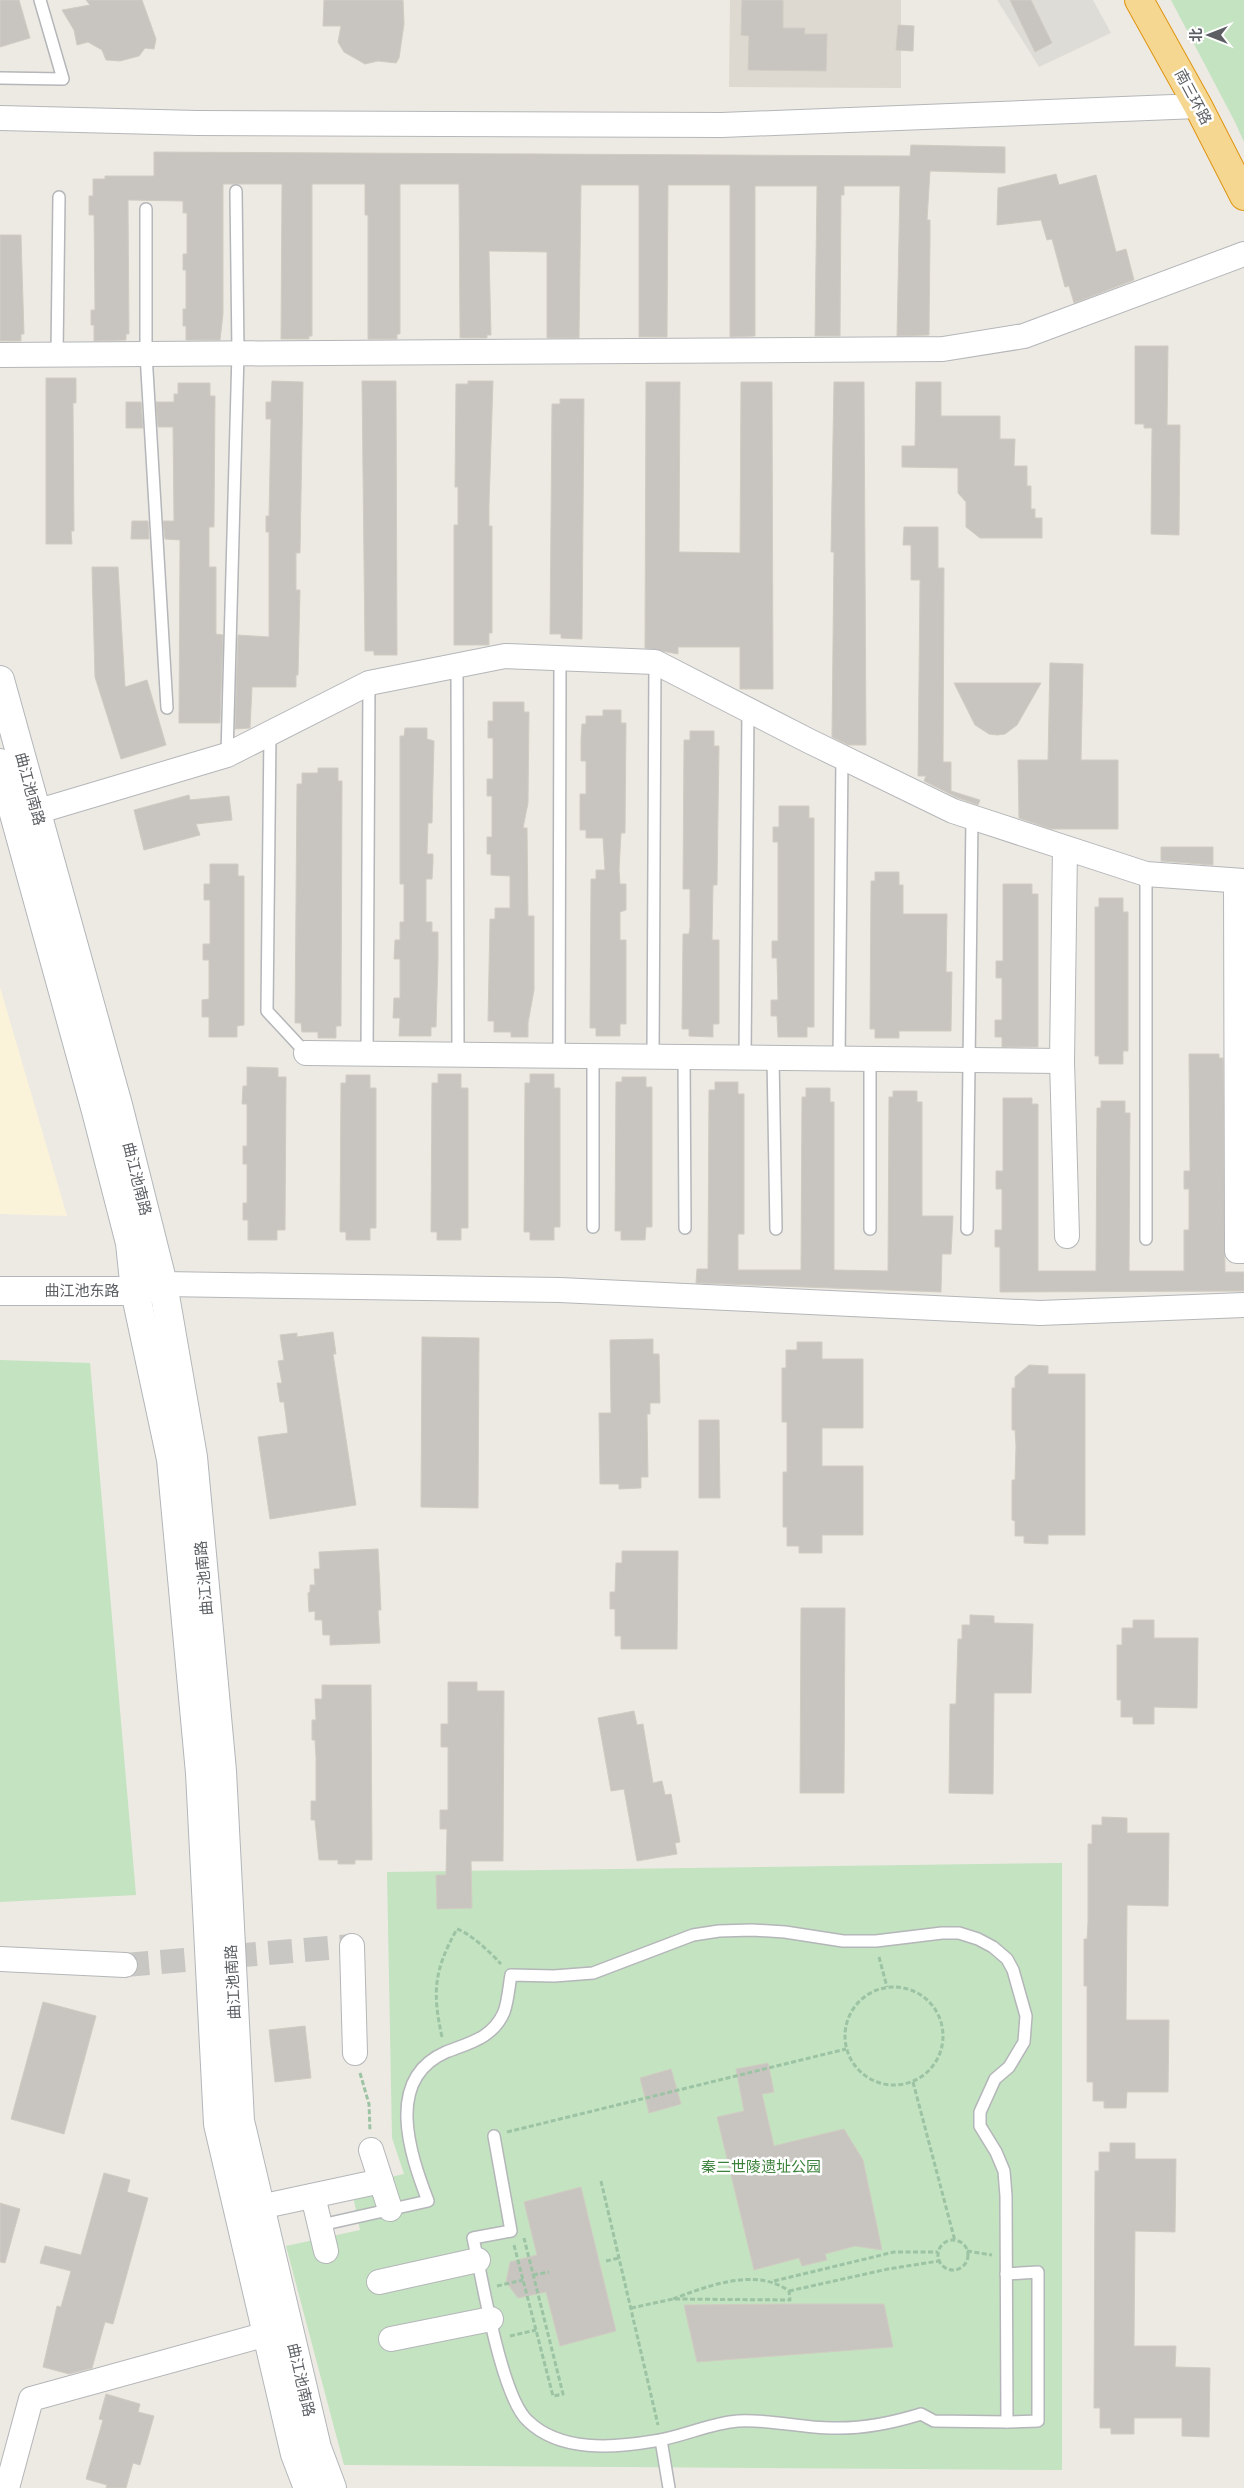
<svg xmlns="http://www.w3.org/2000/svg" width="1244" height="2488" font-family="'DejaVu Sans','Noto Sans SC',sans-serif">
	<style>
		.commercial { fill: #fbf2da }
		.industrial { fill: #dedcd7 }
		.education { fill: #ddd9d1 }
		.green { fill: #c3e3c1 }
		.building { fill: #c8c5c0; stroke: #d1ccc2 }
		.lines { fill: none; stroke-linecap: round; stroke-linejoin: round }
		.street-tunnel { stroke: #c8c7c3; stroke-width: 24; stroke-dasharray: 24 12; stroke-linecap: butt }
		.lane-casing { stroke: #b4b6b9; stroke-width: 14 }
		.street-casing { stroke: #b4b6b9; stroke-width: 26 }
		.secondary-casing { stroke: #b2b6ba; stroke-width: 30 }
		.highway-casing { stroke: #df9411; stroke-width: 30 }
		.path { stroke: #9cc3a4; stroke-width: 3; stroke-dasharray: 5 2.5; stroke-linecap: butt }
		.lane { stroke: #fff; stroke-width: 11 }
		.street { stroke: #fff; stroke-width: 24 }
		.secondary { stroke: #fff; stroke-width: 28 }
		.highway { stroke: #f5d792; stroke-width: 28 }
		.labels { text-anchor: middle; stroke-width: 5; stroke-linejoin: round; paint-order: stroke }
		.street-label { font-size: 15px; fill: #5b5f63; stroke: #fff }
		.park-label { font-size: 15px; fill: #3c823b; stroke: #fff }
	</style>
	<rect width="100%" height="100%" fill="#edeae3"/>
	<polygon class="commercial" points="0,987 67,1216 0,1214"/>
	<polygon class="industrial" points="997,0 1093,0 1111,33 1039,67"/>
	<polygon class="education" points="730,0 901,0 901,88 729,87"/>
	<g class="green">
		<polygon points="1171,0 1244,0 1244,142 1235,122"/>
		<polygon points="0,1360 90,1363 136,1895 0,1902"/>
		<polygon points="1062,1863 1062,2470 344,2465 286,2246 360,2230 351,2186 404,2174 392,2138 387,1872"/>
	</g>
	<g class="building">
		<polygon points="0,0 19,0 30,38 0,47"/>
		<polygon points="86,0 142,0 156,39 154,49 145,48 139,56 120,61 106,60 102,50 88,42 77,45 74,30 62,10 90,5"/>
		<polygon points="324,0 403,0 404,24 399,58 396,63 378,61 365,64 344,52 338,42 341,26 323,26"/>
		<polygon points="742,0 783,0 783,28 805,28 804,34 827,34 826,71 748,70 749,36 741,35"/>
		<polygon points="1010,0 1031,0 1052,43 1035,52"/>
		<polygon points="898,25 914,26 913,51 896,50"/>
		<polygon points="911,145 1005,147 1005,173 930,171 927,220 930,220 930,240 929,335 897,336 900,186 844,186 844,195 841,195 840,336 815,336 817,186 755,186 755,336 730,337 730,185 668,185 667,337 639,337 639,185 581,185 579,338 547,338 547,252 489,251 491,335 487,335 487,338 460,338 459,184 400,184 400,334 397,334 397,339 368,339 368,215 365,215 365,184 312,184 312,336 309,336 309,339 281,339 282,184 223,184 223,314 220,340 186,340 186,326 183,326 183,309 186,309 186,270 183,270 183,254 187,254 187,213 183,213 183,201 128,200 129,334 126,334 126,340 94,341 94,325 91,325 91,310 95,310 94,215 89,215 89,196 93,196 93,179 105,179 105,176 154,176 154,152 910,156"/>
		<polygon points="1056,174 1059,185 1096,175 1116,252 1126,249 1134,280 1074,303 1069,286 1065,287 1052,239 1047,240 1041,220 997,225 998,188"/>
		<polygon points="0,235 21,235 24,334 21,334 21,341 0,341"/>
		<polygon points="1135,346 1168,346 1167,425 1180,425 1179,535 1151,534 1152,428 1144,428 1144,424 1135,424"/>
		<polygon points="46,378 76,378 76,403 73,403 74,531 71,531 72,544 46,544"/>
		<polygon points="272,381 303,382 300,553 296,553 296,590 300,590 298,675 296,675 296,687 252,687 250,728 235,729 238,635 269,637 269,532 266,532 266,516 269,516 271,419 266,419 266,402 271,402"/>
		<polygon points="362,381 396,381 397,655 374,655 374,651 365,651"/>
		<polygon points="468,381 493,381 489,505 489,526 492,526 492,633 489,633 489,645 454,645 454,525 458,525 458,487 455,487 456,384 468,384"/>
		<polygon points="646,382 680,382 679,552 740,553 741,382 772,382 773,689 740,689 740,647 678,647 678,654 645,648"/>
		<polygon points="834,382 864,382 866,745 848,745 832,737 834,552 831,552"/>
		<polygon points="916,382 941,382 941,416 1000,416 1000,439 1015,439 1014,466 1027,466 1027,486 1031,486 1031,509 1035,509 1035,518 1042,518 1042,538 980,538 966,527 966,502 958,493 958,468 902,467 902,446 915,446"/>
		<polygon points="178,383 210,383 210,396 215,396 214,527 209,527 209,567 216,567 216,634 223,635 220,723 179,723 180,540 165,539 163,521 174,521 173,427 158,427 156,402 174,402 174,394 178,394"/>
		<polygon points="560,399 584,399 582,639 561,638 561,634 550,634 552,404 560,404"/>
		<polygon points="126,402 141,402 143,428 126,428"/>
		<polygon points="132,521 148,521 149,539 131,539"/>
		<polygon points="904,527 938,527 938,568 944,568 943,762 951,762 951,791 980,800 978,805 958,798 924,781 926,776 918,776 920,580 911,580 911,545 903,545"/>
		<polygon points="92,567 118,567 125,687 147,680 166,745 121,759 95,677"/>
		<polygon points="1050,663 1083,664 1081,760 1118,760 1118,829 1051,829 1019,818 1018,760 1048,760"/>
		<polygon points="954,683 1041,683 1017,725 1005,734 997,735 989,734 975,725"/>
		<polygon points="493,702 524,702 524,712 529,712 528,803 523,828 527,828 528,916 534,916 534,990 528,1023 528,1037 511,1037 511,1032 494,1032 494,1021 488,1021 490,919 495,919 495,908 510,908 510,876 491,875 491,854 487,854 487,837 492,837 492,796 487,796 487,779 493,779 493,738 488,738 488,721 493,721"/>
		<polygon points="603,710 621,710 621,723 626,723 625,833 621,833 619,870 620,884 626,884 626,910 620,912 620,940 626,940 626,1024 620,1024 620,1036 596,1036 596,1028 590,1028 591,879 596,879 596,870 605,870 603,838 586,838 586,830 580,830 580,794 586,794 586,761 581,761 581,739 582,724 586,724 586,716 603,716"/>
		<polygon points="405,728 427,728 427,739 434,741 432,823 428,823 427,854 433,854 433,862 432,879 426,879 426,922 432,922 432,932 438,932 438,960 436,1027 431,1027 431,1036 399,1036 400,1018 393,1018 394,998 400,998 400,959 394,959 395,940 400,940 400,922 404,922 404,884 400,884 400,736 404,736"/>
		<polygon points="690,731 714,731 714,746 719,746 717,885 713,885 712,940 719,940 719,1024 713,1024 713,1037 689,1036 689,1029 682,1029 683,934 689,934 690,927 690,889 683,889 684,740 690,740"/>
		<polygon points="318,768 338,768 338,781 342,781 341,1026 336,1026 336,1038 318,1038 318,1032 302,1032 301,1023 295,1023 297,784 302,784 302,773 318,773"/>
		<polygon points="189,795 190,800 229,796 232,820 196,824 200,835 144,850 134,810"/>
		<polygon points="779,806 809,806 809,818 814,818 814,1027 807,1027 807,1037 778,1037 777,1016 771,1016 771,1000 778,1000 777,958 772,958 772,941 778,941 778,842 773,842 773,827 779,827"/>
		<polygon points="1161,847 1213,847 1213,865 1161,861"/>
		<polygon points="210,864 238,864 238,876 244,876 244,1025 237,1026 237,1037 209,1037 209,1017 202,1017 202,1000 209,999 209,960 203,960 203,944 210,944 210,900 204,900 204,884 210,884"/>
		<polygon points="875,872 899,872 899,885 903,885 903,914 947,914 946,972 952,972 951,1031 899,1031 899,1038 875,1038 875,1029 870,1029 871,881 875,881"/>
		<polygon points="1003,884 1032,884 1032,894 1038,894 1038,1047 1002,1047 1002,1037 995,1037 995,1020 1002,1020 1002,978 996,978 996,961 1003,961"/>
		<polygon points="1099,898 1123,898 1123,912 1128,912 1128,1051 1123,1051 1123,1064 1099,1064 1099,1056 1095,1056 1095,907 1099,907"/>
		<polygon points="1189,1054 1219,1054 1219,1058 1223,1058 1225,1272 1244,1272 1244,1291 1000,1292 1000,1247 995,1247 995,1230 1002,1230 1002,1189 996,1189 996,1171 1003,1171 1003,1098 1032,1098 1032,1104 1038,1104 1038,1271 1096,1271 1097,1108 1101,1108 1101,1101 1125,1101 1125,1113 1130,1113 1129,1271 1184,1271 1184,1230 1189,1230 1189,1189 1184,1189 1184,1171 1190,1171"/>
		<polygon points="247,1067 278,1068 278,1077 286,1077 285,1230 277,1230 277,1240 248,1240 248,1220 243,1220 243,1203 247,1203 247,1164 243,1164 243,1146 247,1146 247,1104 242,1104 243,1086 247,1086"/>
		<polygon points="438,1074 461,1074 461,1088 468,1088 468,1228 461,1228 461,1240 437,1240 437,1232 431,1232 432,1083 438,1083"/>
		<polygon points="530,1074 554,1074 554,1088 560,1088 560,1227 554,1227 554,1240 530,1240 530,1232 524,1232 525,1083 530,1083"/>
		<polygon points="346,1075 370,1075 370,1088 376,1088 376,1228 370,1228 370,1240 346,1240 346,1232 340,1232 341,1083 346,1083"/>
		<polygon points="622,1077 646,1077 646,1087 652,1087 652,1227 646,1227 645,1240 621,1240 621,1231 615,1231 616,1082 622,1082"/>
		<polygon points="715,1082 738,1082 738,1094 744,1094 744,1234 738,1234 738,1270 801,1270 802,1097 806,1097 806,1088 830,1088 830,1102 834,1102 834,1270 888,1271 889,1097 893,1097 893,1091 917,1091 917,1102 922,1102 922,1216 953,1216 951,1254 942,1254 941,1292 696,1283 697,1269 708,1269 709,1090 715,1090"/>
		<polygon points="333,1332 336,1354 333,1354 356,1505 270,1519 258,1437 288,1433 284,1402 280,1402 277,1383 282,1383 278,1361 284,1360 280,1335 297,1333 297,1337"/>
		<polygon points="422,1337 479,1338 478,1508 421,1507"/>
		<polygon points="653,1339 653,1354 659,1354 660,1403 650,1403 650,1414 647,1414 648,1477 641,1477 641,1488 619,1489 619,1484 600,1484 599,1413 611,1413 610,1340"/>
		<polygon points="797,1342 822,1342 822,1359 863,1359 863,1428 822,1428 822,1466 863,1466 863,1535 822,1535 822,1553 799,1553 799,1546 787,1546 787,1527 783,1527 783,1472 787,1472 787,1422 782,1422 782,1368 786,1368 786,1350 797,1350"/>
		<polygon points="1029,1365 1048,1366 1048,1374 1085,1374 1085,1535 1048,1535 1048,1544 1024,1543 1024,1536 1015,1536 1015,1521 1012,1520 1012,1480 1015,1480 1016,1446 1015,1430 1012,1430 1012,1388 1015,1388 1015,1377"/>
		<polygon points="699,1420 719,1420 720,1498 699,1498"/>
		<polygon points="378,1549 381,1610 378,1610 380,1643 330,1645 330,1635 323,1635 322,1620 315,1620 315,1611 309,1612 308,1593 310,1592 310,1585 315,1585 314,1569 320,1569 319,1552"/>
		<polygon points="622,1551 678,1551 677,1649 621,1649 621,1636 615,1636 615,1609 610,1609 610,1592 615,1592 616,1563 622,1563"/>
		<polygon points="801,1608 845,1608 844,1793 800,1793"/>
		<polygon points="970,1615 994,1616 994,1623 1033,1624 1031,1693 994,1693 993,1794 949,1793 950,1704 956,1704 958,1639 962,1639 962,1625 970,1625"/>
		<polygon points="1133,1620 1154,1620 1154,1638 1198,1638 1197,1708 1154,1707 1154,1724 1133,1724 1133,1717 1121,1717 1121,1700 1117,1700 1117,1645 1122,1645 1122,1628 1133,1628"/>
		<polygon points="448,1682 477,1682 477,1691 504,1691 503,1861 471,1861 472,1908 437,1909 436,1875 446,1875 447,1829 440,1829 440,1810 448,1810 448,1747 441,1747 441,1724 448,1724"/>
		<polygon points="322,1685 371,1685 372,1860 355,1860 355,1864 338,1864 338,1860 319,1860 315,1820 311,1820 311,1801 316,1801 316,1757 315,1740 312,1740 312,1720 316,1720 315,1699 322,1699"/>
		<polygon points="634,1711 637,1725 643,1724 653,1783 662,1781 665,1795 671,1794 680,1842 675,1843 677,1854 637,1861 624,1789 611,1791 598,1718"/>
		<polygon points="1102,1817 1127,1818 1127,1833 1169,1833 1168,1906 1127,1905 1126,2020 1169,2020 1168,2092 1127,2092 1126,2108 1104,2108 1104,2101 1093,2101 1093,2082 1087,2082 1087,1986 1084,1986 1084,1939 1087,1939 1088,1922 1088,1844 1092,1844 1092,1825 1102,1825"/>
		<polygon points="43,2002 96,2016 64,2134 11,2119"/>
		<polygon points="305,2026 311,2078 275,2082 269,2030"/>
		<polygon points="768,2063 774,2092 762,2094 774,2146 844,2129 863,2160 882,2250 855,2246 825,2254 827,2260 802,2266 799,2258 754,2270 717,2117 744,2111 736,2069"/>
		<polygon points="671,2069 681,2104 649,2113 640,2078"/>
		<polygon points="1110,2143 1135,2143 1135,2159 1176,2159 1175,2232 1135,2231 1134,2346 1176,2346 1175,2367 1210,2368 1209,2437 1182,2436 1182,2418 1134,2418 1134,2434 1111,2434 1111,2428 1100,2428 1100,2408 1094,2408 1095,2171 1099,2171 1099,2152 1110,2152"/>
		<polygon points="104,2173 130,2180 127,2192 148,2198 113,2324 105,2322 92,2368 69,2374 43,2367 57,2306 61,2307 71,2271 40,2263 45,2246 81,2255"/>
		<polygon points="581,2187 616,2331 560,2346 546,2292 518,2298 506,2282 510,2262 537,2255 524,2202"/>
		<polygon points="0,2203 20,2209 5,2263 0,2262"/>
		<polygon points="786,2304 884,2304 893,2347 697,2362 684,2305"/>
		<polygon points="106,2394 140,2404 138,2412 154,2416 140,2465 133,2463 126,2488 106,2488 107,2485 86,2479 103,2420 99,2419"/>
	</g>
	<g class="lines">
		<polyline class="street-tunnel" points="125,1965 352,1946"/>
		<defs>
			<g id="lane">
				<polyline points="0,78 63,79 40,0"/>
				<polyline points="146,209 146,354 167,708"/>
				<polyline points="57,354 59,197"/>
				<polyline points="457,665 458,1054"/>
				<polyline points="270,732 267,1011 306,1053"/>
				<polyline points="227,755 238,353 236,191"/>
				<polyline points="1146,874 1146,1239"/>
				<polyline points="367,1053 369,683"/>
				<polyline points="559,1055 560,659"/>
				<polyline points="653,1057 655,662"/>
				<polyline points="684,1057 685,1228"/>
				<polyline points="745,1058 748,710"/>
				<polyline points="773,1058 776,1229"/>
				<polyline points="839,1059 842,757"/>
				<polyline points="870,1059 870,1229"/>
				<polyline points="593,1227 593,1056"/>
				<polyline points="967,1229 972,817"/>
				<path d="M321 2225 428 2201C410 2154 384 2079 446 2052 469 2043 493 2038 504 2012 508 2001 509 1986 511 1975L554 1976 593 1973 693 1935 719 1931 752 1930 785 1932 843 1941H876L942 1933H959L978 1939 993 1947 1007 1959 1013 1970 1026 2016 1024 2042 1009 2067 995 2079 980 2112V2126L996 2152 1004 2171 1006 2196 1007 2422 934 2421 921 2414C892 2423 863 2429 832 2428 801 2428 770 2419 738 2421 710 2423 682 2437 654 2441 613 2448 560 2452 528 2421 501 2397 482 2277 473 2238L511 2231 494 2136"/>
				<polyline points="1006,2274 1038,2272 1038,2421 1007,2422"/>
				<polyline points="661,2440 669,2488"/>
			</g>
			<g id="street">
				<polyline points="0,118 197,123 722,125 1198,106"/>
				<polyline points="0,355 943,349 1024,336 1244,254"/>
				<polyline points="19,817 227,755 369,683 505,656 655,662 809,741 953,811 1146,874 1244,881"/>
				<polyline points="1065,848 1062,1061 1067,1236"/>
				<polyline points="1236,882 1237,1251 1244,1251"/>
				<polyline points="306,1053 1062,1061"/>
				<polyline points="163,1284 560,1290 1040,1313 1244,1305"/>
				<polyline points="352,1946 355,2053"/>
				<polyline points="0,1959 125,1965"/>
				<polyline points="381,2181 390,2209"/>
				<polyline points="313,2196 326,2251"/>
				<polyline points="260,2207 381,2181 371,2150"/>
				<polyline points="379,2282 478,2260"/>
				<polyline points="391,2339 491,2319"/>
				<polyline points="7,2488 31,2399 267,2334"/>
			</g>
			<g id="secondary">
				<polyline points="0,680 118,1105 163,1284 193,1457 222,1771 240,2121 317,2448 332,2488"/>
				<polyline points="0,763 96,1111 130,1243 135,1291 171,1459 200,1773 218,2124 295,2454 308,2488"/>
				<polyline points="0,1291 135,1291 153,1287"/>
			</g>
			<polyline id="highway" points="1139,0 1198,106 1244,196"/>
		</defs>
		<use href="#lane" class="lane-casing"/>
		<use href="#street" class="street-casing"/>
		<use href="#secondary" class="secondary-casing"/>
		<use href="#highway" class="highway-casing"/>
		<g class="path">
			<polyline points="879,1957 887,1987"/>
			<circle cx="894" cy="2036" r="49"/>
			<path d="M442 2037C432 1992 434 1970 457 1929 471 1934 490 1952 501 1964"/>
			<polyline points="360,2073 369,2104 370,2131"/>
			<polyline points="913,2082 955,2241"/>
			<polyline points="507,2132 846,2049"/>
			<polyline points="601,2181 658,2425"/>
			<circle cx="953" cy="2255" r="15"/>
			<polyline points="514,2245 553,2396 563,2394 524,2238"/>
			<polyline points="967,2251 992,2255"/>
			<polyline points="606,2261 619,2258"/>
			<polyline points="533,2275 549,2272"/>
			<polyline points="774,2281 894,2252 938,2252"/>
			<polyline points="497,2286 523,2280"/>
			<polyline points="789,2291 888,2269 939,2261"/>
			<path d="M631 2308 673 2299 790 2300 789 2291C756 2267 707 2286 673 2299"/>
			<polyline points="510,2336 536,2330"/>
		</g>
		<use href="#lane" class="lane"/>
		<use href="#street" class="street"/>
		<use href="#secondary" class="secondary"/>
		<use href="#highway" class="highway"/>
	</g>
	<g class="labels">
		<g class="street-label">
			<text transform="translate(1193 97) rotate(62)" y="5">南三环路</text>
			<text transform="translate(30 789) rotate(75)" y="5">曲江池南路</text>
			<text transform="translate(137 1179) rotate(76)" y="5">曲江池南路</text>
			<text x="82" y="1296">曲江池东路</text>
			<text transform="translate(204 1578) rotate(-95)" y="5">曲江池南路</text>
			<text transform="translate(233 1982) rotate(-93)" y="5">曲江池南路</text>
			<text transform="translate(301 2380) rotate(77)" y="5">曲江池南路</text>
		</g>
		<g class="park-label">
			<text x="761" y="2172">秦二世陵遗址公园</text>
		</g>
	</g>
	<g transform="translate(1209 35) rotate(270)" stroke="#ffffff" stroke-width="4" paint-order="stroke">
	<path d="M0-4L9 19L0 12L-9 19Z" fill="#5b5f63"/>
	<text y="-8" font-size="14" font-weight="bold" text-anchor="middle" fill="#5b5f63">北</text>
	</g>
</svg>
